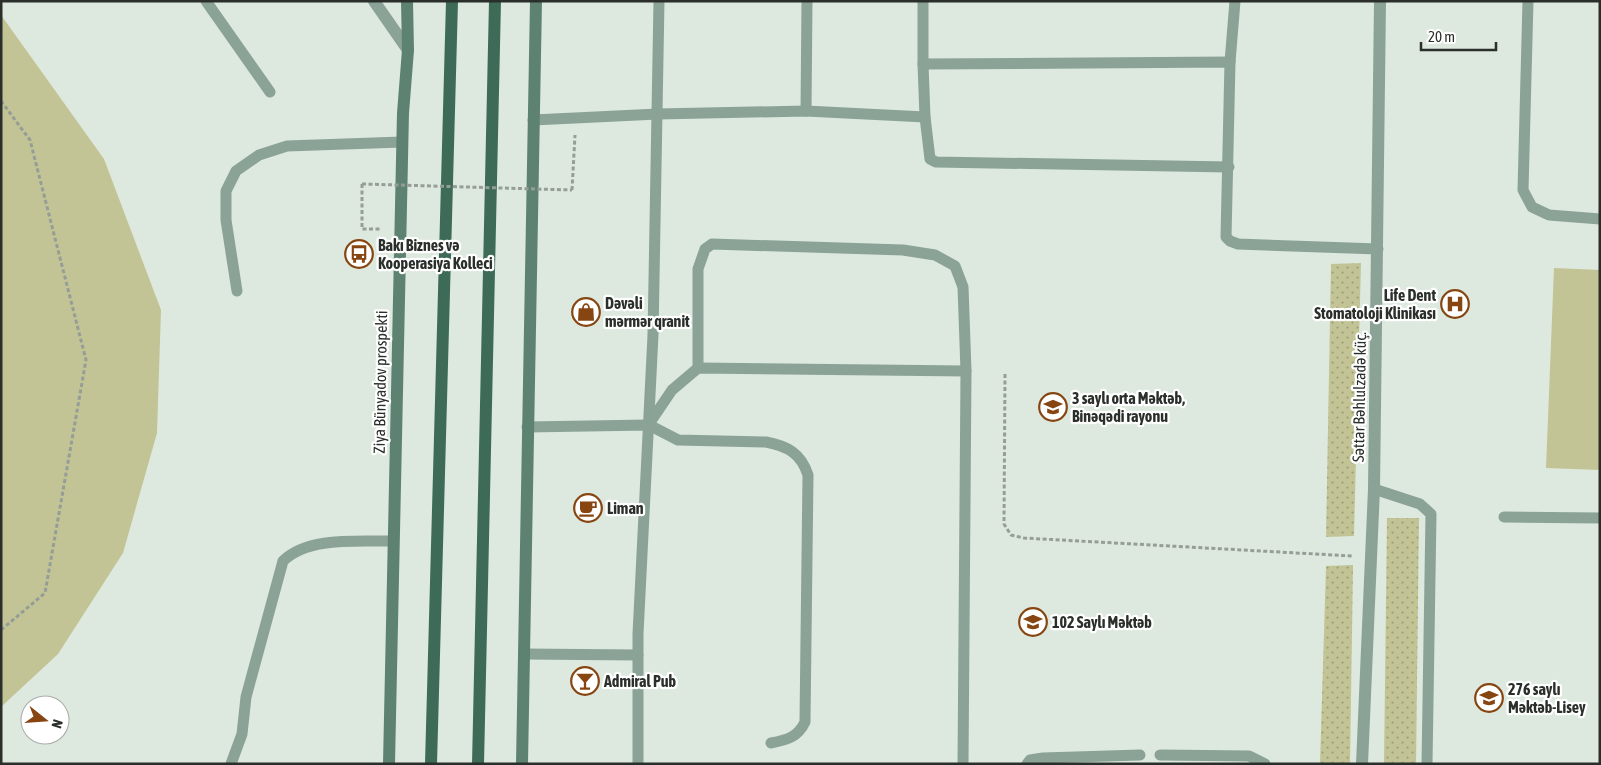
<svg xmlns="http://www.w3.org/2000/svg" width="1601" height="765" font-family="'Asap Condensed',sans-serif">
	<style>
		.grass { fill: url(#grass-dots) }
		.garden { fill: #c3c495 }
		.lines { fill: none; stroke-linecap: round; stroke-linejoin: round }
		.path { stroke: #959e96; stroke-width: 3; stroke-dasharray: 4 2.5; stroke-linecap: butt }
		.lane { stroke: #8ba397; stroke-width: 11 }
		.street { stroke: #8ba397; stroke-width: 12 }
		.secondary { stroke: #5e8272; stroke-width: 12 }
		.primary { stroke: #3d6b58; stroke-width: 12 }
		.path-bridge { stroke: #959e96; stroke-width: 3; stroke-dasharray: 4 2.5; stroke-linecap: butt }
		.labels { text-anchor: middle; stroke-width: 4.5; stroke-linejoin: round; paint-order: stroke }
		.poi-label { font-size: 16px; font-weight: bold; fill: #2a2f2b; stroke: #fff; text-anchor: start }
		.street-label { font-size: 16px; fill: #2a2f2b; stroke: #fff }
	</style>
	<defs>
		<pattern id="grass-dots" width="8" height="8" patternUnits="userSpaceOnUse" patternTransform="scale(1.25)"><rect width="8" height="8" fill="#c3c495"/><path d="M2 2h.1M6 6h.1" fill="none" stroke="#9fa07a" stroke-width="1.8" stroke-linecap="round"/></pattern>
	</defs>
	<rect width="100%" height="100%" fill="#dde9de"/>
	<g class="grass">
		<polygon points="1361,263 1354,536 1326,537 1331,264"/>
		<polygon points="1387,518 1419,518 1416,764 1384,764"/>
		<polygon points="1353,565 1350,764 1320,764 1326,566"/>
	</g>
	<g class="garden">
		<polygon points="1,15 104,159 161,310 157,433 123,553 58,654 1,707"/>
		<polygon points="1554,268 1600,270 1600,470 1546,468"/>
	</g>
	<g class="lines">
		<g class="path">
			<polyline points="1,101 30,140 86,360 45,593 1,630"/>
			<polyline points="362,184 362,229 382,229"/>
			<polyline points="572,190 575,135"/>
			<polyline points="1005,374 1004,524 1011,535 1024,538 1352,556"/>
		</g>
		<g class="lane">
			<polyline points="206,1 270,92"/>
			<polyline points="923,1 923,64 1230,62 1226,237 1230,241 1238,244 1378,249"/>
			<polyline points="1528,1 1523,190 1532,207 1549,215 1600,219"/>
			<polyline points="1230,62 1235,1"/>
			<polyline points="923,64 925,117 930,159 936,162 1229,167"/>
			<polyline points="806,111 807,1"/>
			<polyline points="533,120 658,114 806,111 925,117"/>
			<polyline points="237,291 226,220 226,191 236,171 259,155 287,146 402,142"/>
			<polyline points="698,368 698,269 705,249 712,244 903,250 935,255 955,266 963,287 966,371 963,764"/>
			<polyline points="649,424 672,390 698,368 966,371"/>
			<path d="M527 427 649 425 678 440 766 442C787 446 801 453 808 475L805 722C798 737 787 740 771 743"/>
			<polyline points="1374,489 1420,504 1431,514 1427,764"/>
			<polyline points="1504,517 1600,518"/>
			<polyline points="524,654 638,655"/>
			<polyline points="1160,755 1249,756 1265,764"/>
			<path d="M231 764 242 734 246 697 283 561C309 536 359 542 392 541"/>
			<polyline points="638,764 638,634 653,335 659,1"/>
			<polyline points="1027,764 1030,760 1043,758 1140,755"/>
		</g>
		<g class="street">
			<polyline points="374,1 408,50"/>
			<polyline points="1362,764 1374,489 1380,1"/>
		</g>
		<g class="secondary">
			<polyline points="389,764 403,113 408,50 407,1"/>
			<polyline points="522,764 536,1"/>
		</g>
		<g class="primary">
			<polyline points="431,764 452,1"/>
			<polyline points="478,764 495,1"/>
		</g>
		<polyline class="path-bridge" points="362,184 572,190"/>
	</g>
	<defs>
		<symbol id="bus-ring" viewBox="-11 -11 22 22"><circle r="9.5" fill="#fff" stroke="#864511" stroke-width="1.5"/><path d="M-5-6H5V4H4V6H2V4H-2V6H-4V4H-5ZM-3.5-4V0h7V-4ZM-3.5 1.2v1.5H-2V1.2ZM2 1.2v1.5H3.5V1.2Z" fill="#864511"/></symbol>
		<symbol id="hospital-ring" viewBox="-11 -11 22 22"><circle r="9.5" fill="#fff" stroke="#864511" stroke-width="1.5"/><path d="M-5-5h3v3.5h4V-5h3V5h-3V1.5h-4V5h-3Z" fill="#864511"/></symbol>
		<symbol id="shop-ring" viewBox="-11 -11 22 22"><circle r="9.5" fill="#fff" stroke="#864511" stroke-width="1.5"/><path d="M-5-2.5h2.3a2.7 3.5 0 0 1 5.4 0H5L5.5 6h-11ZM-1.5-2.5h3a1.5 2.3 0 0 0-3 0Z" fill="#864511"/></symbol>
		<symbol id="school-ring" viewBox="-11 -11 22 22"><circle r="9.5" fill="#fff" stroke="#864511" stroke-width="1.5"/><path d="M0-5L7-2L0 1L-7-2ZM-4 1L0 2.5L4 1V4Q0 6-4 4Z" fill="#864511"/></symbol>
		<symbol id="cafe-ring" viewBox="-11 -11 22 22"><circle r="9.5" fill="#fff" stroke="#864511" stroke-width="1.5"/><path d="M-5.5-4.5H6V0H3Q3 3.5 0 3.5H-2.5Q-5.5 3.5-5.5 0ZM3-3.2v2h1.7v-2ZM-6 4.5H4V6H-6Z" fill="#864511"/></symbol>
		<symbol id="bar-ring" viewBox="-11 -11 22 22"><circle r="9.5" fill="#fff" stroke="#864511" stroke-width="1.5"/><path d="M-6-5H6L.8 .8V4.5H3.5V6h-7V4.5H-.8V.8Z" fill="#864511"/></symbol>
	</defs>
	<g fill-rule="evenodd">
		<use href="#bus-ring" x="343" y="238" width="32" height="32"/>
		<use href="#hospital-ring" x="1439" y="288" width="32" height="32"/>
		<use href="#shop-ring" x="570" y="296" width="32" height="32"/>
		<use href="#school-ring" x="1037" y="391" width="32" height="32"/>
		<use href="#cafe-ring" x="572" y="492" width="32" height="32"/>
		<use href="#school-ring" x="1017" y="606" width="32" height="32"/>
		<use href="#bar-ring" x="569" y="665" width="32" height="32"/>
		<use href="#school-ring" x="1473" y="682" width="32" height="32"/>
	</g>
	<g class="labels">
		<g class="poi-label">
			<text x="378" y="251">Bakı Biznes və<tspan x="378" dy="18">Kooperasiya Kolleci</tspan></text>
			<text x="1436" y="301" text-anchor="end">Life Dent<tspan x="1436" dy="18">Stomatoloji Klinikası</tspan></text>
			<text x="605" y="309">Dəvəli<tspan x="605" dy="18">mərmər qranit</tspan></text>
			<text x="1072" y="404">3 saylı orta Məktəb,<tspan x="1072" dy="18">Binəqədi rayonu</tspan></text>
			<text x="607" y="514">Liman</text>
			<text x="1052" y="628">102 Saylı Məktəb</text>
			<text x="604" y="687">Admiral Pub</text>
			<text x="1508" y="695">276 saylı<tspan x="1508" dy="18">Məktəb-Lisey</tspan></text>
		</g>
		<g class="street-label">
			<text transform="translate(380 382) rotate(-89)" y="6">Ziya Bünyadov prospekti</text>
			<text transform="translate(1359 397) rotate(-89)" y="6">Səttar Bəhlulzadə küç.</text>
		</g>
	</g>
	<rect width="1601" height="765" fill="none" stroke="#2a2f2b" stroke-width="5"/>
	<g transform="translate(45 720) rotate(107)"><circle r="24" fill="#ffffff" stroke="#aaacaa"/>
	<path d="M0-4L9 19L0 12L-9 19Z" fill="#864511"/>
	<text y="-8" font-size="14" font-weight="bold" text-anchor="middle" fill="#2a2f2b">N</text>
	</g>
	<path d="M1421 42v8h75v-8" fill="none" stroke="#2a2f2b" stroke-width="2.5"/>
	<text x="1428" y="42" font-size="15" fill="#2a2f2b" stroke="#ffffff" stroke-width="4" paint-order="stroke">20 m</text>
</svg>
